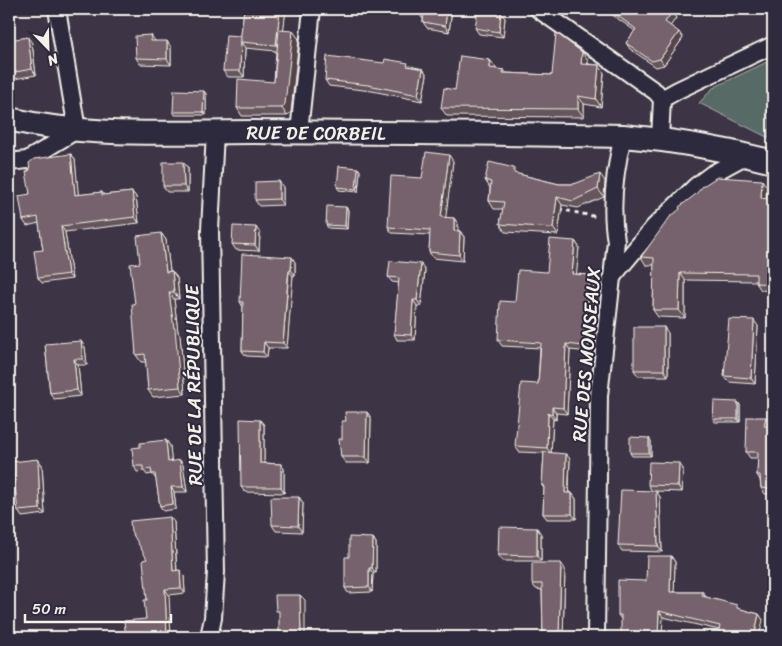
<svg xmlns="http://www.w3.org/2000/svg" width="782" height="646" font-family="Sriracha,sans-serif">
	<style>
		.green { fill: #586b65; stroke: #a6aea6 }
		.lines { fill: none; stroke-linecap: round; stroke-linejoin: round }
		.minor-casing { stroke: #f4f1e8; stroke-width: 20 }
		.secondary-casing { stroke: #f4f1e8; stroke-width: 26 }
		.path { stroke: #f4f1e8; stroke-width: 3; stroke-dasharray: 4 4; stroke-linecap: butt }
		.minor { stroke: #2f2a3d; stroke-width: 16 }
		.secondary { stroke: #2f2a3d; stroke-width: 22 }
		.wall { fill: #65545d; stroke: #f4f1e8 }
		.shaded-wall { fill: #53454c; stroke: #f4f1e8 }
		.building { fill: #76626c; stroke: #f4f1e8 }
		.labels { text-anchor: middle; stroke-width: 4; stroke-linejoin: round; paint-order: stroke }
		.street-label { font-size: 19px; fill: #f4f1e8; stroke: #2f2a3d }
	</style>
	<rect width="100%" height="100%" fill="#3d3546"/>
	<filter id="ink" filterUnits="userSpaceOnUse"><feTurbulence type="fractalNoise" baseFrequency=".02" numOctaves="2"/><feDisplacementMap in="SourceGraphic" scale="10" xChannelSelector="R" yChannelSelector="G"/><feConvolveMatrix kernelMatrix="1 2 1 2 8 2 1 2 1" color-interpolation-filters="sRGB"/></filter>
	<g filter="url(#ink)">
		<polygon class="green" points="773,59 773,140 699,103 713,88"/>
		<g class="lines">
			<defs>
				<g id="minor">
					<polyline points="538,9 656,92 662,99"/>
					<polyline points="662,99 678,90 773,45"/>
					<polyline points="299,132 312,9"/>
					<polyline points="660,139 662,99"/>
					<polyline points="9,162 27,160 77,130 57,9"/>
					<polyline points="612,277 654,227 696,186 712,174 747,155"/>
					<polyline points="209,637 213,618 216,572 210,230 215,132"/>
					<path d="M596 637 599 396 616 241C610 207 615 169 623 136"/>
				</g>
				<g id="secondary">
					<path id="s1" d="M9 119C89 138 172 132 254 132 377 133 500 133 623 136 674 140 724 149 773 162"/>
				</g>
			</defs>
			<use href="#minor" class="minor-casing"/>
			<use href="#secondary" class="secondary-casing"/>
			<polyline class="path" points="559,209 597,217"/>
			<use href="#minor" class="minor"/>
			<use href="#secondary" class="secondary"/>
		</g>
		<g class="wall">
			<polygon points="244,9 286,9 283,30 299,39 291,112 287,116 242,116 237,108 274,82 276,51 245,48 244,77 228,77 223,71 241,36"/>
			<polygon points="419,9 462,9 462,11 452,9 449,32 427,28 423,22 423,18 422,18 418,12"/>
			<polygon points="587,9 598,9 595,14"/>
			<polygon points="604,9 668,9 676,18 670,26 683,38 664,65 656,67 630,49 626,43 635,31"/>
			<polygon points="719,9 741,9 724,17"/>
			<polygon points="501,13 505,18 503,37 479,34 475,28"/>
			<polygon points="155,41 171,47 171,65 140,64 136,58"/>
			<polygon points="32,43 36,75 14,79 10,73"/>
			<polygon points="490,60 496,69 504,70 506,73 552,75 588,60 588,64 599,65 604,73 601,107 584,104 584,117 447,116 441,108 455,90"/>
			<polygon points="410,66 423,69 427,75 422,101 372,91 329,86 325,80"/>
			<polygon points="204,91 206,94 206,115 175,115 173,112"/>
			<polygon points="71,154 75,159 78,195 102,192 104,195 132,192 136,197 139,223 65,232 72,279 42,283 38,278 43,250 39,223 27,226 23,220 30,194 30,170"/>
			<polygon points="453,161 445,218 454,218 458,224 458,231 460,231 464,237 463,261 433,258 429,252 430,235 392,233 388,227 422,178"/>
			<polygon points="183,162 188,168 188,192 167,192 163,186"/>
			<polygon points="358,168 360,171 358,192 339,190 337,187"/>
			<polygon points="518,174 559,184 574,184 605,181 604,197 578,208 562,205 558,235 505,232 500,224 503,209 494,209 489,201 490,188 485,180"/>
			<polygon points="283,187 283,205 259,206 255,200"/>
			<polygon points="767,187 766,198 769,199 773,205 773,291 761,290 756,283 756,281 685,280 685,318 658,317 653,310 654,265 646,265 641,257"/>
			<polygon points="346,207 348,210 347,229 328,228 326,225"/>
			<polygon points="161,233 166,240 170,271 172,271 177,278 179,299 174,299 178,332 180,335 185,394 153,397 148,390 146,362 141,362 136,355 135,304 140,263"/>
			<polygon points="260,233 259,251 236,250 232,244"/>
			<polygon points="575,241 579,247 576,274 590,275 594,281 588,352 570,350 567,414 556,413 556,420 553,419 551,453 570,459 569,493 572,493 576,499 576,519 547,519 543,514 544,488 542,486 544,453 519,452 515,446 538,384 540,348 502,346 498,340 547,272"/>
			<polygon points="295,262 295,275 293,276 292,283 287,348 268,348 267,357 246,356 242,351 243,307 240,302"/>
			<polygon points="421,264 425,270 421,306 417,306 415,340 397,340 394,334 399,283 392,282 388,277"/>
			<polygon points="758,326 755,384 729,382 724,376"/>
			<polygon points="668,333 668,376 638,376 634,370"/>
			<polygon points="45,344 85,347 87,365 78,365 81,396 54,399 50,393"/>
			<polygon points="738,402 740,405 740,422 715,422 713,419"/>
			<polygon points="367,412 371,418 370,463 346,463 341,457 342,439"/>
			<polygon points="766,417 770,423 769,426 773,426 773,494 765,494 761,488 760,480 757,475 758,458 750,458 746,452"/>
			<polygon points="260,420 264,425 264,463 281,464 284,469 284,493 245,492 241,487"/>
			<polygon points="166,440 170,446 171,461 183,465 187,492 174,492 176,509 163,511 160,506 156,479 152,474 147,475 144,471 137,472 134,466 140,447"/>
			<polygon points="651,441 651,456 632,456 630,453"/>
			<polygon points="38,459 42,465 45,514 22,517 18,511"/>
			<polygon points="679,463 683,469 682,492 656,491 660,497 662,552 622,551 618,545 652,491 648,485"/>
			<polygon points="299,497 303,503 302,532 276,531 272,525"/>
			<polygon points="174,522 177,571 184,576 185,593 169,595 146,619 147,600 147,559"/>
			<polygon points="541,534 541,561 503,561 498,555"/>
			<polygon points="373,538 376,543 376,573 373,573 372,592 348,593 345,588 349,557"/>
			<polygon points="671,556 675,562 674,592 703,592 706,597 740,609 759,614 763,620 719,630 663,617 621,619 618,615 646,581"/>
			<polygon points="565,569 563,637 543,637 542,590 536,589 532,584"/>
		</g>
		<g class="shaded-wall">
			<polygon points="280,9 286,9 281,51 276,45"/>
			<polygon points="447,9 452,9 449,32 445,26"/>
			<polygon points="591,9 598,9 595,14"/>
			<polygon points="672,12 676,18 669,28 665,22"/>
			<polygon points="501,13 505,18 503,37 499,32"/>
			<polygon points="293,31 299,39 291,112 287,116 282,108"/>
			<polygon points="679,32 683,38 664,65 660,59"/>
			<polygon points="151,35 155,41 155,47 151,41"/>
			<polygon points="28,37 32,43 36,75 32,69"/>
			<polygon points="167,41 171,47 171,65 167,59"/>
			<polygon points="241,42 245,48 244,77 240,71"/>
			<polygon points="582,52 588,60 587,72 581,64"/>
			<polygon points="490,60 496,68 495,76 490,68"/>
			<polygon points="599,65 604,73 601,107 596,99"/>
			<polygon points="423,69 427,75 422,101 418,95"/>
			<polygon points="204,91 206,94 206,115 203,112"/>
			<polygon points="578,96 584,104 584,117 578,109"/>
			<polygon points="71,154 75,159 79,201 75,195"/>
			<polygon points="449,155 453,161 445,223 441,217"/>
			<polygon points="183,162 188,168 188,192 184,186"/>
			<polygon points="358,168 360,171 358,192 356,189"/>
			<polygon points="600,174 605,181 604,197 598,189"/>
			<polygon points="762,180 767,187 766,205 761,198"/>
			<polygon points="279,181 283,187 283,205 279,199"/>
			<polygon points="132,192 136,197 139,223 135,217"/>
			<polygon points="557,197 562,205 558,235 553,228"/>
			<polygon points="769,199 773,205 773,228"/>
			<polygon points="346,207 348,210 347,229 345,226"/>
			<polygon points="454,218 458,224 458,237 454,231"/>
			<polygon points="61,226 65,232 72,279 68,274"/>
			<polygon points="256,227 260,233 259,251 255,245"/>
			<polygon points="460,231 464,237 463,261 459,255"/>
			<polygon points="161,233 166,240 171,279 166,272"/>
			<polygon points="575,241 579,247 576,280 572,274"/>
			<polygon points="292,257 295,262 295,275 291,270"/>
			<polygon points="421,264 425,270 421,306 417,300"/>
			<polygon points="172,271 177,278 179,299 174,292"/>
			<polygon points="289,271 293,276 287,348 283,343"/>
			<polygon points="680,273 685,280 685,318 679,310"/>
			<polygon points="590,275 594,281 588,352 584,346"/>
			<polygon points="169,292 174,299 178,332 180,335 185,394 180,387"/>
			<polygon points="413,300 417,306 415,340 411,335"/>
			<polygon points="754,320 758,326 755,384 751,378"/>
			<polygon points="664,327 668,333 668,376 664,370"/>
			<polygon points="81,341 85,347 87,365 83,359"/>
			<polygon points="264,342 268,348 267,357 263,352"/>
			<polygon points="566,344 570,350 567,414 563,408"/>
			<polygon points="74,359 78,365 81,396 77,390"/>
			<polygon points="738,402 740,405 740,422 738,419"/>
			<polygon points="552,407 556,413 556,420 552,414"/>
			<polygon points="367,412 371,418 370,463 366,457"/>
			<polygon points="548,413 553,419 551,454 547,448"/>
			<polygon points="766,417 770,423 768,432 764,426"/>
			<polygon points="260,420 264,425 264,468 260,463"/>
			<polygon points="649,438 651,441 651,456 649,453"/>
			<polygon points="166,440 170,446 172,467 168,462"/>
			<polygon points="566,454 570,459 568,498 565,493"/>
			<polygon points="38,459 42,465 45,514 40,509"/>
			<polygon points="180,460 183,465 187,492 183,487"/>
			<polygon points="679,463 683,469 682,492 678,486"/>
			<polygon points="281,464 284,469 284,493 281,487"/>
			<polygon points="171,487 174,492 176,509 173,504"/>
			<polygon points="656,491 660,497 662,552 658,546"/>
			<polygon points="572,493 576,499 576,519 572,514"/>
			<polygon points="299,497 303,503 302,532 298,526"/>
			<polygon points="170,517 174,522 177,576 173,571"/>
			<polygon points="537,528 541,534 541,561 537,556"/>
			<polygon points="373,538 376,543 376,573 372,568"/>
			<polygon points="671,556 675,562 674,597 670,592"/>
			<polygon points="561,563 565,569 563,637 559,637"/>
			<polygon points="369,568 373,573 372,592 369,587"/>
			<polygon points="180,570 184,576 185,593 181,588"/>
			<polygon points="165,589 169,595 171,637 167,637"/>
			<polygon points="300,595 305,600 305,637 301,637"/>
			<polygon points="659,611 663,617 662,637 658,637"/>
			<polygon points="759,614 763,620 759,637 754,637"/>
		</g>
		<g class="building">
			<polygon points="244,9 280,9 276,45 240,42"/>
			<polygon points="419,9 447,9 445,26 423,22 424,13 418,12"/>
			<polygon points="478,9 501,13 499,32 475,28"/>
			<polygon points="608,9 668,9 672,12 665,22 679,32 660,59 652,61 626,43 636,29"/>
			<polygon points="279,30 293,31 285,104 282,108 237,108 238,79 274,82"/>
			<polygon points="556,33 582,52 581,64 599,65 596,99 578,96 578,109 441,108 444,88 455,90 460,56 490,60 490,68 504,70 503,73 552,75"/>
			<polygon points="151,35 151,41 167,41 167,59 136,58 135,36"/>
			<polygon points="226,35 241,36 240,71 223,71"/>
			<polygon points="28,37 32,69 10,73 9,67 9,40"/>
			<polygon points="327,56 384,63 385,59 408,63 407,66 423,69 418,95 368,85 325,80"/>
			<polygon points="174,90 204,91 203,112 173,112"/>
			<polygon points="426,152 449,155 441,217 454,218 454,231 460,231 459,255 429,252 430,230 388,227 391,176 422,178"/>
			<polygon points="71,154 75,195 102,192 102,195 132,192 135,217 61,226 68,274 38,278 34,251 43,250 38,217 23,220 19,196 30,194 26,172 30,170 29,163 34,159"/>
			<polygon points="163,162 183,162 184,186 163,186"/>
			<polygon points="489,162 514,168 514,173 559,184 574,184 600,174 598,189 573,201 557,197 553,228 500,224 504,202 489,201 491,182 485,180"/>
			<polygon points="339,166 358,168 356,189 337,187"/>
			<polygon points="717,177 762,180 761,198 769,199 773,228 773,284 756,283 756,274 680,273 679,310 653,310 654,258 641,257 670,217 680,209 679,207 695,195 703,186"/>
			<polygon points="279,181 279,199 255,200 255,182"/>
			<polygon points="327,206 346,207 345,226 326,225"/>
			<polygon points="233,226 256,227 255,245 232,244"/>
			<polygon points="161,233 166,272 172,271 174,292 169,292 174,328 175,328 180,387 148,390 145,354 136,355 132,304 135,304 130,264 140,263 137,236"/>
			<polygon points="550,239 575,241 572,274 590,275 584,346 566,344 563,408 552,407 552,414 548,413 547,448 515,446 521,383 538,384 541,343 498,340 500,301 515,302 518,270 547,272"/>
			<polygon points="242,254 292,257 291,270 289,271 288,278 283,343 264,342 263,352 242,351 243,302 240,302"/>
			<polygon points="390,261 421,264 417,300 413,300 411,335 394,334 399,278 388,277"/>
			<polygon points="729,319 754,320 751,378 724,376"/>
			<rect x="634" y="327" width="30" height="43"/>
			<polygon points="81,341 83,359 74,359 77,390 50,393 45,344"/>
			<polygon points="714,401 738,402 738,419 713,419"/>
			<polygon points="345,412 367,412 366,457 341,457 339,439 342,439 342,421 346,421"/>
			<polygon points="747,417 766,417 764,426 773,426 773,489 761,488 760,475 757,475 758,452 746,452"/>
			<polygon points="240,419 260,420 260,463 281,464 281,487 241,487"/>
			<polygon points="630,437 649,438 649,453 630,453"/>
			<polygon points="166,440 168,462 180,460 183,487 171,487 173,504 160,506 155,474 152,474 151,469 143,470 143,466 134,466 132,448 140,447 140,443"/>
			<polygon points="544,452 566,454 565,493 572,493 572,514 543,514 544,486 542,486"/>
			<polygon points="38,459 40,509 18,511 12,462"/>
			<polygon points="649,462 679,463 678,486 648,485"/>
			<polygon points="621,490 656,491 658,546 618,545"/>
			<polygon points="271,497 299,497 298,526 272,525"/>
			<polygon points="170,517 173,571 180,570 181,588 165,589 167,637 126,637 124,621 146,619 144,600 147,600 143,560 147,559 131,531 130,521"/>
			<polygon points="499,527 537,528 537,556 498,555"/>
			<polygon points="349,537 373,538 372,568 369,568 369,587 345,588 345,557 349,557"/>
			<polygon points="647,556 671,556 670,592 703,592 702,596 737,605 737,608 759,614 754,637 717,637 720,626 659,611 658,637 621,637 621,615 618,615 618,580 646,581"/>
			<polygon points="532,563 561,563 559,637 543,637 542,584 532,584"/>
			<polygon points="275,595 300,595 301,637 279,637 279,611 276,611"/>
		</g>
	</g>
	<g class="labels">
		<g class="street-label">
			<text dy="7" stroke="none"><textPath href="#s1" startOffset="308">RUE DE CORBEIL</textPath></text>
			<text transform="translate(586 354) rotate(-85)" y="7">RUE DES MONSEAUX</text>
			<text transform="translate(193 385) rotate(-91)" y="7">RUE DE LA RÉPUBLIQUE</text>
		</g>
	</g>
	<rect width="782" height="646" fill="none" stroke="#2f2a3d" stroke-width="30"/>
	<rect x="15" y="15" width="752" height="616" fill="none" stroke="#f4f1e8" stroke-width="2" filter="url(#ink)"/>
	<g transform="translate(48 48) rotate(157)" stroke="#2f2a3d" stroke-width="4" paint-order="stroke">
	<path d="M0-4L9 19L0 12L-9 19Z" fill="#f4f1e8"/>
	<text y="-8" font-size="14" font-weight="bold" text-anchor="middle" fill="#f4f1e8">N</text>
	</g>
	<path d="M25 614v8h146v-8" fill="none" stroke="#f4f1e8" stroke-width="2.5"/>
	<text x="32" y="614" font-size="15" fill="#f4f1e8" stroke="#2f2a3d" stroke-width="4" paint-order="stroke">50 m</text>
</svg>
